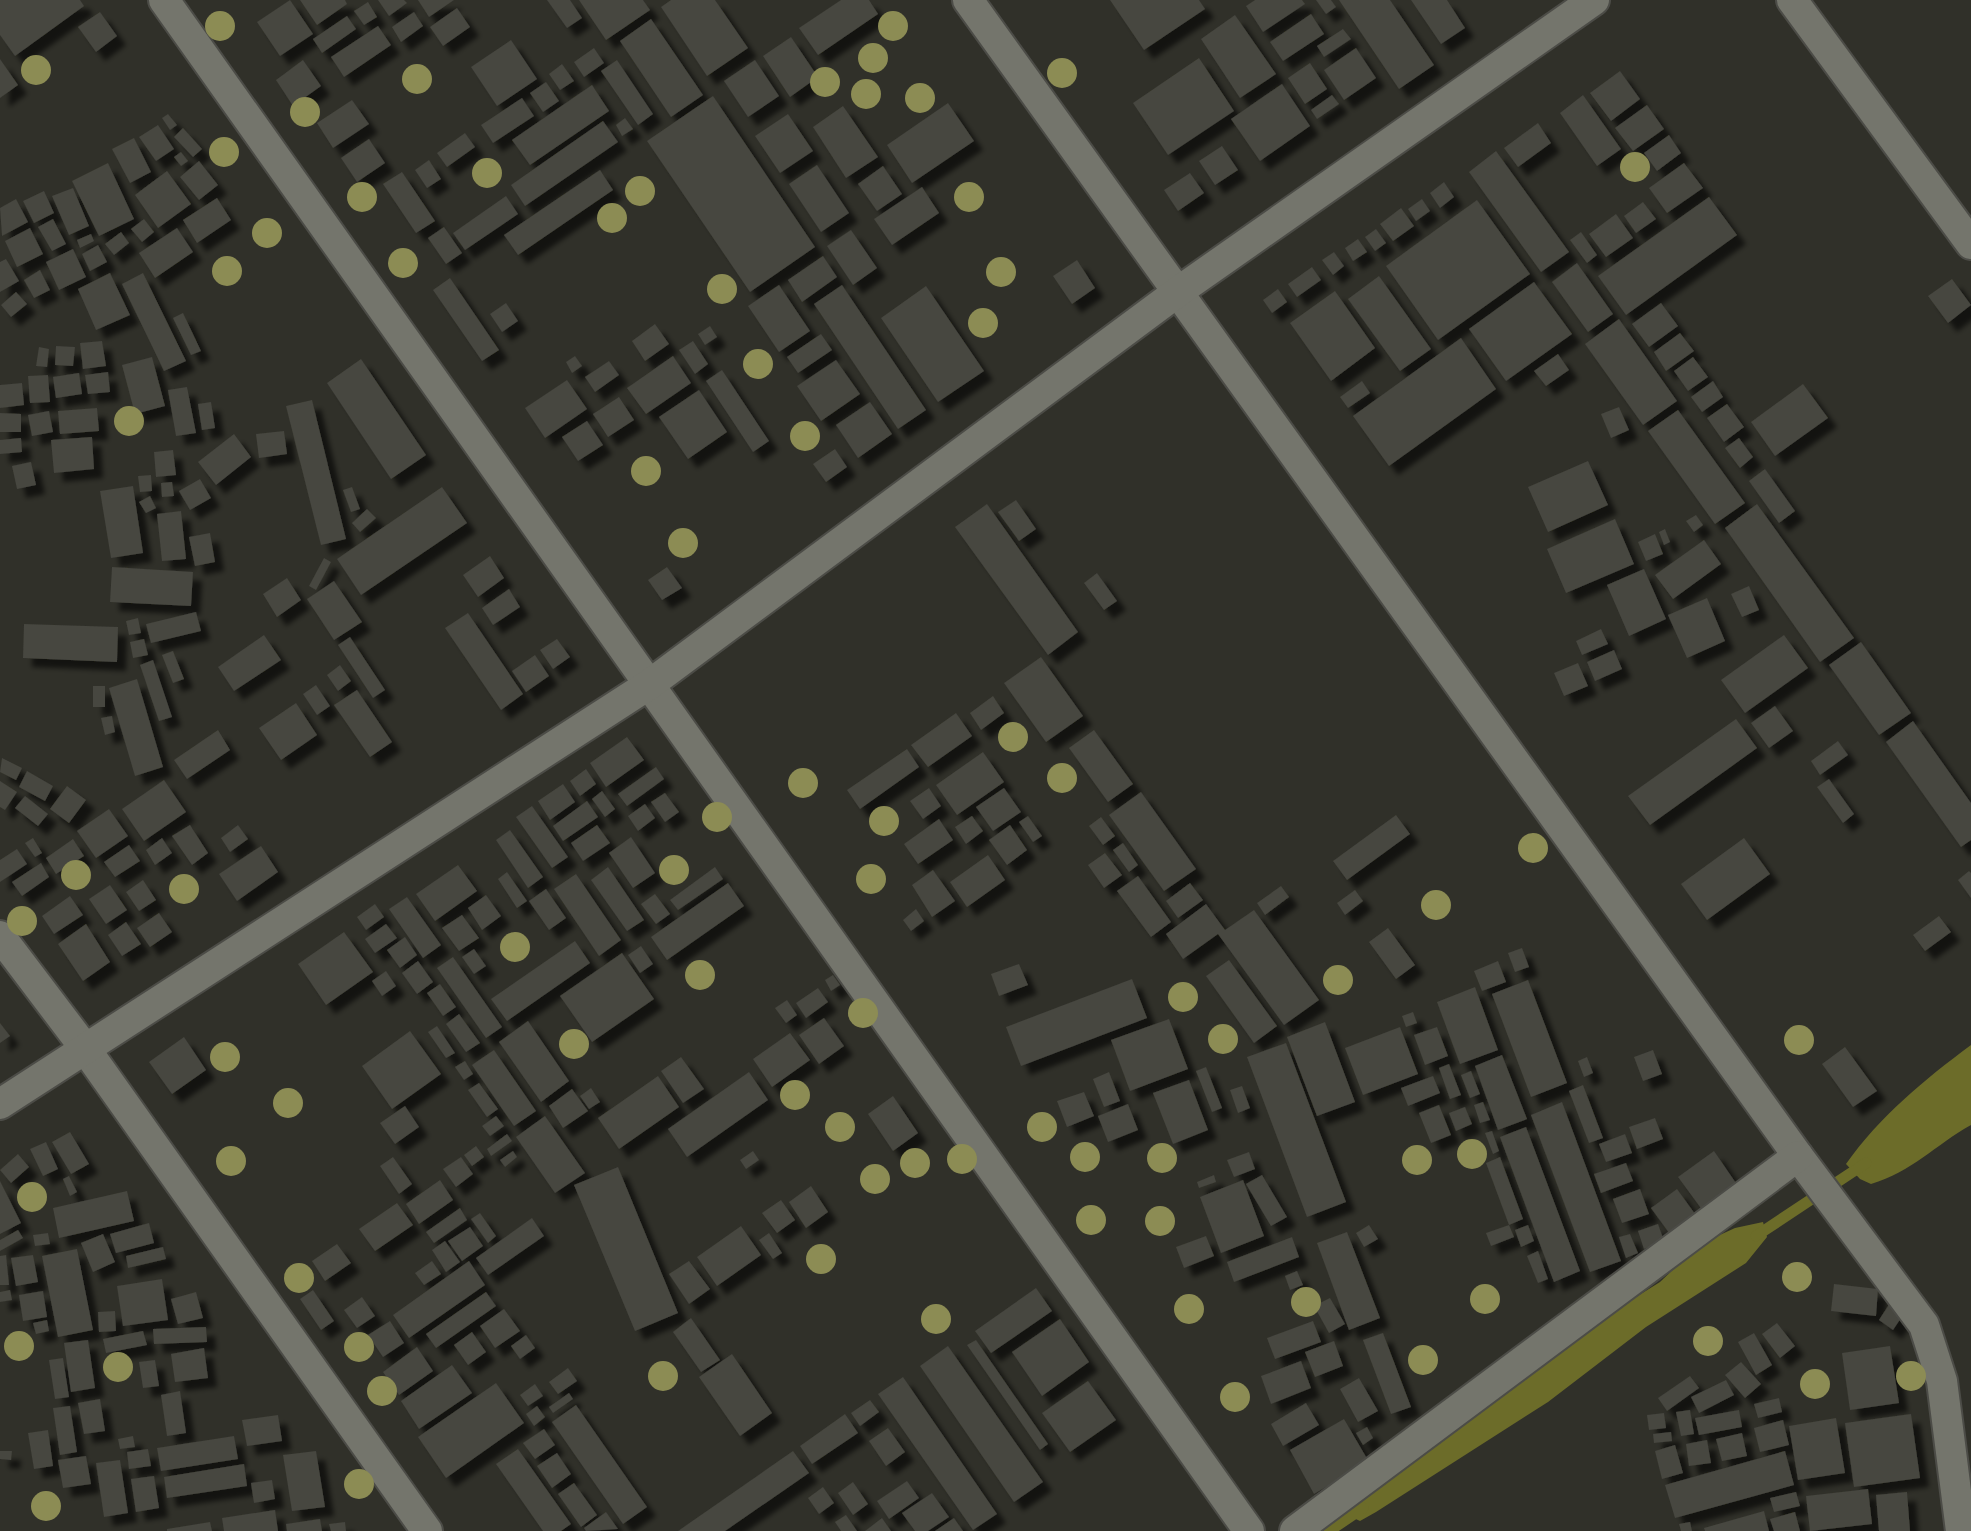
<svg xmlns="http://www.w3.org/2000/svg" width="1971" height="1531" font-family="Manrope,sans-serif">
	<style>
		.water { fill: #6c6c29 }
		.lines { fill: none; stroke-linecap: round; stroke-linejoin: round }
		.stream { stroke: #6c6c29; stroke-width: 11 }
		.building { fill: #46463f; filter: url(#shadow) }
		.minor-casing { stroke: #4c4c47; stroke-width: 34 }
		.minor { stroke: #74756c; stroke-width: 30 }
		.tree { fill: #8c8c54 }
	</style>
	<defs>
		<filter id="shadow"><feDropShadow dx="9" dy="9" stdDeviation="2.5" flood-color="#0009"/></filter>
	</defs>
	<rect width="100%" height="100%" fill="#303029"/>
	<g class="water">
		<path d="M1971 1045V1125C1935 1145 1912 1172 1871 1184L1860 1179 1846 1164C1880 1116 1924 1080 1971 1045Z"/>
		<polygon points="1763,1222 1767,1237 1746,1263 1646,1327 1548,1402 1376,1512 1360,1521 1341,1512 1564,1342 1660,1282 1700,1244 1735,1228"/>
	</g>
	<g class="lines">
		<g class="stream">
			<polyline points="1756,1236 1866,1163"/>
			<polyline points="1329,1531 1363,1508"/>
		</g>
	</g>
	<g class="building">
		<polygon points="0,0 80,0 84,6 15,56 0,35"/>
		<polygon points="290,0 313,34 280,56 257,22"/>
		<polygon points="300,0 345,0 347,4 317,25"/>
		<polygon points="378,0 404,0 407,3 389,16"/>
		<polygon points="418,0 454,0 429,17"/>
		<polygon points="547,0 570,0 582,18 567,28"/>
		<polygon points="579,0 643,0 650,10 606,40"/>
		<polygon points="671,0 715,0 748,48 707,76 661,7"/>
		<polygon points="841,0 869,0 878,14 818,55 799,28"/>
		<polygon points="1110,0 1199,0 1205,9 1144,50"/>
		<polygon points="1255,0 1302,0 1305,4 1263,32 1246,6"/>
		<polygon points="1316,0 1331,0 1336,7 1326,14"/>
		<polygon points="1339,0 1390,0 1434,65 1399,89"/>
		<polygon points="1411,0 1447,0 1465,28 1441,44"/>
		<polygon points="368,2 377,17 364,25 354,11"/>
		<polygon points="457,8 470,27 443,46 430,27"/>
		<polygon points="100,12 117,36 96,52 78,27"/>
		<polygon points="414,12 423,26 401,42 392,27"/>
		<polygon points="1311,14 1324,34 1283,61 1270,42"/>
		<polygon points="1235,15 1276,74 1240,98 1201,39"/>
		<polygon points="347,16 356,29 322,53 313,39"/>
		<polygon points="651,19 703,95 671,117 620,41"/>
		<polygon points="378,26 391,45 344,77 331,57"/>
		<polygon points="1343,29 1351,39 1324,57 1317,46"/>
		<polygon points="791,37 818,77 790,97 763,56"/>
		<polygon points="511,40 537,79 497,106 471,67"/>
		<polygon points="594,48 604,63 584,77 574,62"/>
		<polygon points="1356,48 1376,78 1344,100 1324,70"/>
		<polygon points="1199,58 1234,111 1168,155 1133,103"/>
		<polygon points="0,59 18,85 0,98"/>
		<polygon points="303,60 321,86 293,106 276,80"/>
		<polygon points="617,60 653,114 638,125 601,71"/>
		<polygon points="755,60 779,96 748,117 724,81"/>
		<polygon points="1310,63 1327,89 1305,104 1288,78"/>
		<polygon points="562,64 574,81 560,90 549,74"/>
		<polygon points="1620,71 1640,99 1611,121 1590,93"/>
		<polygon points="546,82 559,101 543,112 530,93"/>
		<polygon points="1282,84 1310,126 1260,161 1231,119"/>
		<polygon points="592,85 609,111 530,165 512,140"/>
		<polygon points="1332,95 1339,104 1317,119 1311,110"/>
		<polygon points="1583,95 1621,149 1597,166 1560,113"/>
		<polygon points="713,96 815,247 750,292 647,141"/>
		<polygon points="522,98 534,116 493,143 481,125"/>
		<polygon points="352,100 369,124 333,148 317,123"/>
		<polygon points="948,103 974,141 912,183 887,145"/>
		<polygon points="1647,105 1664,129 1633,151 1615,128"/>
		<polygon points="843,106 878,157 846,178 813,127"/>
		<polygon points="168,114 177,125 170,130 162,118"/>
		<polygon points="788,114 813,151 780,173 755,136"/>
		<polygon points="625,118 633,129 622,136 616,125"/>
		<polygon points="603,121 618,142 525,206 511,185"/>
		<polygon points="1538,123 1551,143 1518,167 1504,148"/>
		<polygon points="158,125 174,149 156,161 139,137"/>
		<polygon points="183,128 202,149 193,157 174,137"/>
		<polygon points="465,133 475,147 447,167 437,153"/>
		<polygon points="1669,135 1681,153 1657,171 1644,153"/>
		<polygon points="134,138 151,172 130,183 112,149"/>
		<polygon points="369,139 385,163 357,182 341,158"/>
		<polygon points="1222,146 1238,170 1215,185 1199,161"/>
		<polygon points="1496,151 1569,252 1541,272 1469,172"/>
		<polygon points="181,152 188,161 181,166 174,157"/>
		<polygon points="429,160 441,179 427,188 415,170"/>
		<polygon points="199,161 218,185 199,200 180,177"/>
		<polygon points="108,163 134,219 99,236 72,181"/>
		<polygon points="1684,163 1703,188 1667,213 1649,188"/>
		<polygon points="817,165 849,213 821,232 789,184"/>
		<polygon points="883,166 902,194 877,211 858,184"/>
		<polygon points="600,170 613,190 518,255 504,235"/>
		<polygon points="167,171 191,204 158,228 135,195"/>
		<polygon points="402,172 435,221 416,233 383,184"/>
		<polygon points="1190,173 1204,193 1178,211 1164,190"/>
		<polygon points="1444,182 1454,197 1440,208 1430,193"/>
		<polygon points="922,187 939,213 892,245 874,219"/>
		<polygon points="73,188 89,226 69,235 52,196"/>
		<polygon points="44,191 54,213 34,223 23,201"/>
		<polygon points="506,196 518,214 465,250 453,233"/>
		<polygon points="1709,197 1737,235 1626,315 1598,276"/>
		<polygon points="217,198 231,220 197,243 183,220"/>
		<polygon points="16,199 28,222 2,236 0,208"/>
		<polygon points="1422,199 1430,211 1416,221 1408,209"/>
		<polygon points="1477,200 1530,274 1438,340 1386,266"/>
		<polygon points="1643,202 1656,219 1636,233 1624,216"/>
		<polygon points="1401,208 1414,226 1393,241 1380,224"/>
		<polygon points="1616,214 1633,238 1606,257 1589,234"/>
		<polygon points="53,219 66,244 52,251 38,227"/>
		<polygon points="144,219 154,232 142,242 131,229"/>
		<polygon points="444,227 462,253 446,264 428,238"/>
		<polygon points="30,228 43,254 17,267 5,241"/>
		<polygon points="177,228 193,252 155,278 139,253"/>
		<polygon points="1376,229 1386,243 1375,251 1365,237"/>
		<polygon points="851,230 877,268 853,285 827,246"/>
		<polygon points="121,232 129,243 114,255 105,244"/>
		<polygon points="1581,232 1597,255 1587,263 1570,240"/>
		<polygon points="91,234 94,241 80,248 77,240"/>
		<polygon points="1358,239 1367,252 1353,261 1345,248"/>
		<polygon points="98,245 107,262 90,271 82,254"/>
		<polygon points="73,249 86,277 59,290 46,262"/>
		<polygon points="1334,252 1344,266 1333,275 1322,260"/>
		<polygon points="823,256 837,277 802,302 788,280"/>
		<polygon points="6,259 19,281 0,292 0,262"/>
		<polygon points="1077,260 1095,288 1072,304 1053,276"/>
		<polygon points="1577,263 1613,314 1588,332 1552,282"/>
		<polygon points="1312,267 1321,280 1297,297 1288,284"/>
		<polygon points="40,270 50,290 34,298 24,280"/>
		<polygon points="110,273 130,315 96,330 78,289"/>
		<polygon points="143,273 186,361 164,371 122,284"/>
		<polygon points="1379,276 1431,349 1400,371 1348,299"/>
		<polygon points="450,278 499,350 482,361 433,290"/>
		<polygon points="1952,279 1971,305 1948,323 1928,296"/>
		<polygon points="1534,282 1572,334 1506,381 1469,329"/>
		<polygon points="779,285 810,331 779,352 748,306"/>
		<polygon points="842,285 926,410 898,429 814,304"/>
		<polygon points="926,286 984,371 938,402 881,318"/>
		<polygon points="1278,289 1287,302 1272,313 1263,300"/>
		<polygon points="1335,291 1375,348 1331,381 1290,323"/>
		<polygon points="16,292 27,304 11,317 1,305"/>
		<polygon points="506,303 518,321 502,332 490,314"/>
		<polygon points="1661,303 1678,326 1649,347 1632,324"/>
		<polygon points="183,313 201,351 191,355 173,318"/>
		<polygon points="1619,319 1677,401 1643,425 1585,344"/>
		<polygon points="655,324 669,344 645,361 632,341"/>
		<polygon points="710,326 717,337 705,345 698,334"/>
		<polygon points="1680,333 1694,351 1666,371 1654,352"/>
		<polygon points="821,334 832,350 798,373 787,357"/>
		<polygon points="1461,338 1496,389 1389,466 1353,416"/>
		<polygon points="102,341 106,366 83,369 80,343"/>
		<polygon points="693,341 708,364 695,374 679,350"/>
		<polygon points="56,346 75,347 73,366 55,365"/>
		<polygon points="39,347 49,349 47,367 36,366"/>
		<polygon points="1558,354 1569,370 1546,386 1534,371"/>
		<polygon points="575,356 582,366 572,373 566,362"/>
		<polygon points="673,356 691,383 646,414 627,388"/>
		<polygon points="152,357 165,406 135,414 122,365"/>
		<polygon points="1693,357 1708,377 1688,391 1674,371"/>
		<polygon points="361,359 426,455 391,479 327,383"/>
		<polygon points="836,360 860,394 821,421 797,386"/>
		<polygon points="609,361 619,375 595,392 585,377"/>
		<polygon points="722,370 769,441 753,452 706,381"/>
		<polygon points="108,372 110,392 88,394 85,375"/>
		<polygon points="79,373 82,394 56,398 53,377"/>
		<polygon points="48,375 50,402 30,403 28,376"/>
		<polygon points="567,380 587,409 545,438 525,408"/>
		<polygon points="1362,381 1370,393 1348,408 1340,397"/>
		<polygon points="1713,381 1723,397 1702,412 1691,397"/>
		<polygon points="22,383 24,405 0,408 0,385"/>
		<polygon points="1803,384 1828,418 1775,456 1751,422"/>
		<polygon points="187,387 196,433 176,436 168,390"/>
		<polygon points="699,390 727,432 688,459 659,417"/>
		<polygon points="619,397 634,420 608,437 593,414"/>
		<polygon points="312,400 346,539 321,545 286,406"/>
		<polygon points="211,402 215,428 202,430 198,404"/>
		<polygon points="870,402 892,434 858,458 836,425"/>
		<polygon points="1727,404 1744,427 1724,442 1707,418"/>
		<polygon points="1619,407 1629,430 1611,438 1601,414"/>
		<polygon points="97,408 99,431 60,434 58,411"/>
		<polygon points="1678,410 1745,503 1715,524 1648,431"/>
		<polygon points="49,411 53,432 32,436 28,415"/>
		<polygon points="0,413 21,414 21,432 0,432"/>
		<polygon points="587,421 603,445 578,461 562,437"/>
		<polygon points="284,431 287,454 259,458 256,434"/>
		<polygon points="234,434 251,457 216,485 198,462"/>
		<polygon points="92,437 94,469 54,473 51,440"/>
		<polygon points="21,438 22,452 0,454 0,440"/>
		<polygon points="1739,438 1753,457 1740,468 1725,448"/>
		<polygon points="835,449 847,467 826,482 813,464"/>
		<polygon points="173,450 176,475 156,477 154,452"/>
		<polygon points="1588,461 1608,505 1548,532 1528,487"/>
		<polygon points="31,462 36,485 17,489 12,466"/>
		<polygon points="1765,469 1795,511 1779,523 1749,481"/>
		<polygon points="151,475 152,491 140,492 138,476"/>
		<polygon points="200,479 211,498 190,510 179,491"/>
		<polygon points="172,482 174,496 162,497 161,483"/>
		<polygon points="133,486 143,553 111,558 100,491"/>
		<polygon points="352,487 360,509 351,512 343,490"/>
		<polygon points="442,487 467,523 361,595 337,559"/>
		<polygon points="150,496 156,508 146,513 139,502"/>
		<polygon points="1016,500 1036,529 1019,541 998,512"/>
		<polygon points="987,504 1078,632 1048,655 955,527"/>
		<polygon points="1757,504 1854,638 1820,662 1725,528"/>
		<polygon points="367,509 376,518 360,532 352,523"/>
		<polygon points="181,511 186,559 162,561 157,514"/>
		<polygon points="1696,515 1703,525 1694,532 1686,521"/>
		<polygon points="1615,519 1634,564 1566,593 1547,549"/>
		<polygon points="1665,529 1670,542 1664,545 1659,532"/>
		<polygon points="210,533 215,562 195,566 189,537"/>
		<polygon points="1655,534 1663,554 1646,561 1638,542"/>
		<polygon points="1704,540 1721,564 1673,599 1655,575"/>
		<polygon points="490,556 504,578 478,597 463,575"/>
		<polygon points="324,558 331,562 316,590 309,586"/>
		<polygon points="112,567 193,572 191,606 110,602"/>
		<polygon points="667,567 682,588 662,600 648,580"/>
		<polygon points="1644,569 1666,619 1629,636 1607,585"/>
		<polygon points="1097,573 1117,601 1104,610 1084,583"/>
		<polygon points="287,578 301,600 277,617 263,594"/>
		<polygon points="334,581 362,622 334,640 307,599"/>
		<polygon points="1749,586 1759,610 1742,617 1731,594"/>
		<polygon points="509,589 520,607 493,625 482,608"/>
		<polygon points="1707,598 1725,641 1687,658 1668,615"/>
		<polygon points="196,612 201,631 151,643 146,624"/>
		<polygon points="468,613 523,694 501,710 445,628"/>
		<polygon points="138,618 141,633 129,635 126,621"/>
		<polygon points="24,624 118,627 117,662 23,658"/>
		<polygon points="1601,629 1608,644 1582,655 1576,641"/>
		<polygon points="264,635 281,660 234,691 218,667"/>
		<polygon points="1784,635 1808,668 1745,713 1721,680"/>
		<polygon points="350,637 385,690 373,698 338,645"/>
		<polygon points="144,639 148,655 133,658 130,642"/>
		<polygon points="557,639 570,657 553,669 540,650"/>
		<polygon points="1861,642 1911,713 1879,735 1829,665"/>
		<polygon points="1614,650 1622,669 1595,681 1587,662"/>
		<polygon points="173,651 184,679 173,683 162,655"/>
		<polygon points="535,655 549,676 526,692 512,671"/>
		<polygon points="1041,657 1083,716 1046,742 1004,683"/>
		<polygon points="153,660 172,717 159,721 140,665"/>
		<polygon points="1578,663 1588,686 1564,696 1554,673"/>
		<polygon points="340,665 351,681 338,691 327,675"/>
		<polygon points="137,679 163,767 135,776 109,688"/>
		<polygon points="316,685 330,706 317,715 303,694"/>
		<rect x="93" y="686" width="12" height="21"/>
		<polygon points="357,690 392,742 370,757 334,705"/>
		<polygon points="993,696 1004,713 981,730 970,713"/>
		<polygon points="296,703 317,735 281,760 259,728"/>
		<polygon points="1775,706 1793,731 1769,748 1751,723"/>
		<polygon points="956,713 972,736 928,767 911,745"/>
		<polygon points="112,716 115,732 105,735 101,718"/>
		<polygon points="1736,719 1757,748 1650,825 1628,796"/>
		<polygon points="1913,721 1971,803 1971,840 1961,847 1886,742"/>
		<polygon points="218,730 230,750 187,779 174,760"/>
		<polygon points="1094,730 1133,784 1108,802 1069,748"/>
		<polygon points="627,737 644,760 606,787 590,763"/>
		<polygon points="1838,741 1848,755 1820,775 1811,761"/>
		<polygon points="907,749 919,767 860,809 847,790"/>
		<polygon points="983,752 1004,782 957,815 936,785"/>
		<polygon points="2,758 22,768 16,780 0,772"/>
		<polygon points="656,767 664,779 627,806 618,794"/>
		<polygon points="586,769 596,784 580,796 570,781"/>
		<polygon points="27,771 53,786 45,801 19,787"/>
		<polygon points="1829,779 1854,814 1843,823 1817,787"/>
		<polygon points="164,780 186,812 144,841 122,809"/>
		<polygon points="0,781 17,792 5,810 0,807"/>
		<polygon points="563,784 575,802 550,820 538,801"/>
		<polygon points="67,786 86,800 69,823 50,809"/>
		<polygon points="929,788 941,806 923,819 910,801"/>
		<polygon points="1004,788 1021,812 993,831 976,807"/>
		<polygon points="602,791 615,809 605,817 592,799"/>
		<polygon points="1141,792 1196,869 1164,891 1109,815"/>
		<polygon points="665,793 679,812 665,822 651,802"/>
		<polygon points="25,796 48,814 38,826 15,808"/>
		<polygon points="587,801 598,817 563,841 553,826"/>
		<polygon points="645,804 655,818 638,831 628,816"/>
		<polygon points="532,806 568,857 552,868 516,817"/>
		<polygon points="109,809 128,836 96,858 77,831"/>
		<polygon points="1396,815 1410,834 1347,880 1333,861"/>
		<polygon points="972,816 983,831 966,844 955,827"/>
		<polygon points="1028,816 1042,836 1033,842 1019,822"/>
		<polygon points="1101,817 1115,836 1103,845 1089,826"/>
		<polygon points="939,819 953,840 918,864 904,844"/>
		<polygon points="190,825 208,853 192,865 172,836"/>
		<polygon points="238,825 248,839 230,852 221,838"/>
		<polygon points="597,825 610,843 583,861 571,843"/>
		<polygon points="1010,825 1027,850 1007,865 989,840"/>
		<polygon points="510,830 543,877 528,888 496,840"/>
		<polygon points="631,837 655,873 633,888 609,853"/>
		<polygon points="33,838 42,853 35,857 25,843"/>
		<polygon points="162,838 172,853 155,865 146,850"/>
		<polygon points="1744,838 1770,874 1707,920 1681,884"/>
		<polygon points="73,839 84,856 56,874 46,858"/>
		<polygon points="1123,843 1138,865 1129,872 1113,850"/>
		<polygon points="129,845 140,861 115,877 104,862"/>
		<polygon points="261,846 278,872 237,901 219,874"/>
		<polygon points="17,849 27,864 0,882 0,860"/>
		<polygon points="1105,853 1122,875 1104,888 1088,865"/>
		<polygon points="988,855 1005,880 967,907 950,882"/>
		<polygon points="41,863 49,877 22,896 12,882"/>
		<polygon points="458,865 477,891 435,921 416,894"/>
		<polygon points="608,867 644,920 627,931 591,880"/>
		<polygon points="715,867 723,879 678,910 670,900"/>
		<polygon points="933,870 955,901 932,917 912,885"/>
		<polygon points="1969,871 1971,873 1971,898 1958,880"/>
		<polygon points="507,872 527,901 517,908 498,879"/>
		<polygon points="576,874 621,940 599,956 554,889"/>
		<polygon points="1138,876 1171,922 1151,937 1117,891"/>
		<polygon points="143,880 156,900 139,911 126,892"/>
		<polygon points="728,883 744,906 667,960 651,937"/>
		<polygon points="1190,883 1203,900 1178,918 1166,901"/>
		<polygon points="110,885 127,910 106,924 89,899"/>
		<polygon points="1281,886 1289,897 1265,915 1257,903"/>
		<polygon points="546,889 566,918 549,930 529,901"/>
		<polygon points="1355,890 1363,901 1345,915 1337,903"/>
		<polygon points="655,894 670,914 656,924 641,904"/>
		<polygon points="486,895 501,916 482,930 468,908"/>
		<polygon points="70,896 83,915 54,934 42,916"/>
		<polygon points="407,897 441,945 423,958 389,909"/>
		<polygon points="375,904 384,917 366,930 357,917"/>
		<polygon points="1206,904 1225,930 1254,910 1319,1000 1284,1025 1218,934 1183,959 1166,934"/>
		<polygon points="916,909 924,921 911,931 903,920"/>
		<polygon points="159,913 172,932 150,947 137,928"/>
		<polygon points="462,915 479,938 459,951 442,928"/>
		<polygon points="1939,916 1951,932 1925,951 1913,935"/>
		<polygon points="126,922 141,944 122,956 108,935"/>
		<polygon points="86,924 110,962 83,981 58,944"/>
		<polygon points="386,924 397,938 375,953 365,939"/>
		<polygon points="1388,928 1415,965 1396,979 1369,942"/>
		<polygon points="344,932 373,972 326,1005 298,964"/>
		<polygon points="405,937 417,955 400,968 387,950"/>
		<polygon points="575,941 590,963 507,1021 491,999"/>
		<polygon points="641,946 653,964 640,973 628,955"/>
		<polygon points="1522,948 1529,967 1515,972 1508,953"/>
		<polygon points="474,949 486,966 474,974 462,957"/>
		<polygon points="622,953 654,999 592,1042 560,996"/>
		<polygon points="453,957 502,1027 486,1038 437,968"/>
		<polygon points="1229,960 1277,1026 1254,1043 1206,976"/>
		<polygon points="418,961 433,982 417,994 402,973"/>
		<polygon points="1498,961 1506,982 1482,991 1474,971"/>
		<polygon points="1019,964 1028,985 999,996 991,974"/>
		<polygon points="386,971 396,986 382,996 372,981"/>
		<polygon points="833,975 840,985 831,991 825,980"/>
		<polygon points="1132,979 1147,1018 1021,1066 1006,1027"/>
		<polygon points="1528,980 1567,1083 1531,1097 1492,994"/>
		<polygon points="440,984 456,1007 443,1016 427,993"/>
		<polygon points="1475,987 1498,1050 1460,1064 1437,1002"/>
		<polygon points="818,988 828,1002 806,1018 796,1003"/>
		<polygon points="787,1000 797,1015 786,1023 775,1008"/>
		<polygon points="1413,1012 1417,1023 1406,1027 1402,1016"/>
		<polygon points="459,1014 480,1043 466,1052 446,1024"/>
		<polygon points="824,1018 844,1046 819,1064 799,1035"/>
		<polygon points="1169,1019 1188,1069 1130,1091 1111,1040"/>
		<polygon points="528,1021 569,1081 541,1102 499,1042"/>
		<polygon points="1325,1022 1355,1102 1317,1116 1287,1037"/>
		<polygon points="0,1023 10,1036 0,1043"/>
		<polygon points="437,1026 455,1053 446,1058 428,1032"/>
		<polygon points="1400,1027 1418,1074 1363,1095 1345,1048"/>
		<polygon points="1437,1027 1448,1056 1425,1065 1414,1035"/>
		<polygon points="410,1031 441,1074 392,1109 362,1066"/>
		<polygon points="790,1033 810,1060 772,1087 753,1059"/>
		<polygon points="184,1037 206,1070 172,1094 149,1062"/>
		<polygon points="1286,1043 1346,1202 1307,1217 1247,1057"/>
		<polygon points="1845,1047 1877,1091 1853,1107 1822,1064"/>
		<polygon points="494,1050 536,1111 514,1126 472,1065"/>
		<polygon points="1653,1050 1662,1074 1643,1081 1634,1057"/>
		<polygon points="1502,1055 1527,1119 1498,1130 1475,1066"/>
		<polygon points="681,1057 704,1089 683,1103 661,1071"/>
		<polygon points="1587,1057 1593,1073 1584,1077 1578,1061"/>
		<polygon points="465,1061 473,1074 464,1080 455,1067"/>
		<polygon points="1449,1064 1461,1095 1450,1099 1439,1068"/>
		<polygon points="1206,1067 1222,1108 1212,1112 1196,1071"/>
		<polygon points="1471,1071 1480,1094 1470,1098 1461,1075"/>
		<polygon points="749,1072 768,1100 687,1157 668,1129"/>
		<polygon points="1109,1072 1120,1101 1104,1107 1093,1079"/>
		<polygon points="658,1076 679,1107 619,1149 598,1118"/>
		<polygon points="1433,1076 1440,1093 1408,1106 1401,1088"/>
		<polygon points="1189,1080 1208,1130 1173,1144 1153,1093"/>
		<polygon points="479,1083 498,1109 487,1117 468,1090"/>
		<polygon points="1583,1085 1603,1138 1589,1143 1569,1091"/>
		<polygon points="1242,1086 1250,1108 1238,1113 1230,1090"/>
		<polygon points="591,1088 600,1102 589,1109 580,1096"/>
		<polygon points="572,1089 588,1111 563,1128 549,1106"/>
		<polygon points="1084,1092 1094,1116 1067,1127 1057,1101"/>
		<polygon points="893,1096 918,1133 893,1151 868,1114"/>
		<polygon points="1483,1102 1490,1120 1480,1123 1474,1105"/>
		<polygon points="1562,1102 1621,1261 1590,1272 1531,1115"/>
		<polygon points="1128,1104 1138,1130 1108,1142 1098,1116"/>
		<polygon points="1439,1105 1451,1135 1431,1143 1419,1113"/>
		<polygon points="405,1106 419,1127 395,1144 380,1123"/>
		<polygon points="1465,1107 1472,1124 1456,1131 1449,1113"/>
		<polygon points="496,1116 504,1126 490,1136 482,1126"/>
		<polygon points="545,1116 585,1173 555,1193 516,1137"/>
		<polygon points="1655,1118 1663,1139 1637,1149 1629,1127"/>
		<polygon points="1526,1127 1580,1271 1554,1282 1500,1137"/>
		<polygon points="1492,1131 1499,1151 1493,1154 1485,1133"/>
		<polygon points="70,1132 89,1164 71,1174 52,1142"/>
		<polygon points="507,1134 512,1141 491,1156 487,1149"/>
		<polygon points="1625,1134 1632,1153 1606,1162 1599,1144"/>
		<polygon points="46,1142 58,1169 43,1176 30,1149"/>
		<polygon points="476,1146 484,1157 472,1166 464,1155"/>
		<polygon points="513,1151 517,1157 505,1167 500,1160"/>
		<polygon points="753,1151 759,1160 746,1169 740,1160"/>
		<polygon points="1714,1151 1738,1186 1703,1211 1678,1177"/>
		<polygon points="1249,1152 1255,1169 1234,1177 1227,1160"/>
		<polygon points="18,1154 29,1167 11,1183 0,1170"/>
		<polygon points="393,1157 412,1184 399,1194 380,1166"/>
		<polygon points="461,1157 473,1174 456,1187 443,1169"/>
		<polygon points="1500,1157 1523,1219 1509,1225 1486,1163"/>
		<polygon points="1626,1163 1633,1181 1601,1193 1594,1174"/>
		<polygon points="618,1167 678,1313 635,1331 574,1185"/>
		<polygon points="1214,1175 1216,1182 1199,1188 1197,1182"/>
		<polygon points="1262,1175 1287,1217 1271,1226 1246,1184"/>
		<polygon points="69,1176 77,1192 70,1196 63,1179"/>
		<polygon points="440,1180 453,1200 419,1224 406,1204"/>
		<polygon points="1243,1180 1264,1236 1221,1253 1200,1197"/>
		<polygon points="0,1181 21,1223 0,1234"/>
		<polygon points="811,1186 828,1212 806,1228 789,1202"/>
		<polygon points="1640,1189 1649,1214 1622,1223 1613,1199"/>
		<polygon points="1677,1189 1698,1218 1672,1237 1651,1208"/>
		<polygon points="127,1191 134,1221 59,1238 53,1208"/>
		<polygon points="781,1200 795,1220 777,1233 762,1213"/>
		<polygon points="397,1203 413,1225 375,1251 359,1229"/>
		<polygon points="460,1208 467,1220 434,1243 426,1232"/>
		<polygon points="480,1213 496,1236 488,1243 471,1219"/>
		<polygon points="532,1218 544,1236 488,1275 476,1258"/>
		<polygon points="149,1223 154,1243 116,1253 110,1234"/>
		<polygon points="1658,1224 1664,1241 1644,1249 1638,1231"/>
		<polygon points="1369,1225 1378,1239 1364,1247 1356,1233"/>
		<polygon points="1509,1225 1514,1237 1491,1246 1486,1233"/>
		<polygon points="1528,1225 1534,1241 1521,1247 1515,1230"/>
		<polygon points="741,1226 761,1255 717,1286 697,1257"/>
		<polygon points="470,1227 483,1246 462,1261 448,1241"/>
		<polygon points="18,1230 23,1238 0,1251 0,1240"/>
		<polygon points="1347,1232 1380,1318 1349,1330 1317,1243"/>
		<polygon points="48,1233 50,1244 35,1246 33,1235"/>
		<polygon points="769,1233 782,1253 773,1259 759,1240"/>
		<polygon points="103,1234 115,1262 93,1272 81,1243"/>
		<polygon points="1630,1234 1638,1253 1626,1258 1619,1237"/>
		<polygon points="1206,1236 1214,1256 1184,1268 1176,1247"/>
		<polygon points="1292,1237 1299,1257 1234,1282 1227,1262"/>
		<polygon points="445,1241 460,1262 446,1272 432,1250"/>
		<polygon points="337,1244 351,1263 325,1281 312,1261"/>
		<polygon points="163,1247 166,1259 128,1268 126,1256"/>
		<polygon points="77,1249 93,1330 58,1337 42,1256"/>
		<polygon points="1538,1251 1548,1279 1538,1283 1527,1256"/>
		<polygon points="6,1255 9,1285 0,1285 0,1256"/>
		<polygon points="33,1255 38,1282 16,1286 11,1258"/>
		<polygon points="432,1261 441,1274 424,1285 415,1273"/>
		<polygon points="469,1261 485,1285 409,1338 393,1315"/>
		<polygon points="689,1261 710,1289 689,1304 669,1274"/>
		<polygon points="1297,1271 1303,1285 1290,1290 1285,1276"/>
		<polygon points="162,1279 168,1320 123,1326 117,1286"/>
		<polygon points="1834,1284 1878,1289 1876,1316 1831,1311"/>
		<polygon points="1036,1288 1052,1311 991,1353 975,1331"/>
		<polygon points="10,1290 12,1300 0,1302 0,1292"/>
		<polygon points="313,1290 334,1321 321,1330 300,1299"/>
		<polygon points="43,1291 47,1317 23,1321 19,1295"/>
		<polygon points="196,1292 203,1318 178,1324 171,1299"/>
		<polygon points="486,1292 496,1306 436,1348 426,1334"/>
		<polygon points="362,1297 375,1316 357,1328 344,1310"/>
		<polygon points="1330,1298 1345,1324 1329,1333 1314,1306"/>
		<polygon points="1890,1303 1905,1312 1893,1330 1879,1320"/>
		<polygon points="504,1309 520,1331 495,1348 480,1326"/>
		<polygon points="115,1311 116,1331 99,1332 98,1312"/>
		<polygon points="691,1318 720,1360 701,1372 673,1332"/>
		<polygon points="1060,1319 1089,1362 1042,1396 1012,1352"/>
		<polygon points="47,1320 49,1331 36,1334 33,1323"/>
		<polygon points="390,1321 404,1343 383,1357 368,1335"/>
		<polygon points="1313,1321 1321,1342 1275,1359 1267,1338"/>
		<polygon points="1777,1323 1795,1346 1780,1358 1762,1334"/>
		<polygon points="206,1327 207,1342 154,1344 153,1329"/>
		<polygon points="143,1331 147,1345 106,1353 103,1339"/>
		<polygon points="472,1332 486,1352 468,1365 454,1345"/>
		<polygon points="1383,1333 1411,1407 1391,1414 1363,1340"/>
		<polygon points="1754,1333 1772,1365 1756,1375 1738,1342"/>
		<polygon points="526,1335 535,1348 520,1359 511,1346"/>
		<polygon points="88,1340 95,1388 71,1392 64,1343"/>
		<polygon points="976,1340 1048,1444 1040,1450 967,1345"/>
		<polygon points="1334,1341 1343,1366 1315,1377 1305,1352"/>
		<polygon points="948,1346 1043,1482 1014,1502 920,1366"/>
		<polygon points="1890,1346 1899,1403 1850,1410 1842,1353"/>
		<polygon points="417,1347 433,1371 399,1395 383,1372"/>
		<polygon points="204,1348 208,1378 175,1382 171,1354"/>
		<polygon points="732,1354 772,1413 740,1436 699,1377"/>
		<polygon points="63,1358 69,1397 55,1399 49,1360"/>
		<polygon points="155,1360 159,1386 143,1388 139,1362"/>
		<polygon points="1301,1361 1311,1388 1271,1404 1261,1376"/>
		<polygon points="1741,1362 1761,1384 1745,1398 1725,1375"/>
		<polygon points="452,1365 472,1393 419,1429 401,1401"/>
		<polygon points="568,1368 577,1381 558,1394 549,1382"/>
		<polygon points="1690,1376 1699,1388 1667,1411 1658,1398"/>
		<polygon points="903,1377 997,1514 973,1530 878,1394"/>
		<polygon points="1359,1378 1378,1411 1358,1422 1340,1389"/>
		<polygon points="1726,1380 1734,1395 1699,1413 1691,1397"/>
		<polygon points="1088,1381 1116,1420 1070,1452 1042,1413"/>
		<polygon points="496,1383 524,1423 446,1478 418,1437"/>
		<polygon points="535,1384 543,1396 528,1406 520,1395"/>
		<polygon points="180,1391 186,1433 167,1436 161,1395"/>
		<polygon points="569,1393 573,1399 553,1413 549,1407"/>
		<polygon points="1779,1398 1782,1412 1758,1418 1754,1404"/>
		<polygon points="100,1399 105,1431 84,1434 78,1403"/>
		<polygon points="870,1400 879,1412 860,1426 851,1413"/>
		<polygon points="1306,1403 1319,1425 1283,1446 1271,1424"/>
		<polygon points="576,1405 647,1507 623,1524 552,1422"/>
		<polygon points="70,1406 77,1452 60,1455 53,1408"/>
		<polygon points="537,1406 545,1417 534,1426 526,1414"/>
		<polygon points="1690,1410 1694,1434 1681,1436 1676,1412"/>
		<polygon points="1739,1410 1742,1427 1699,1435 1695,1418"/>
		<polygon points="1664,1413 1666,1428 1649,1430 1647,1415"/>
		<polygon points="845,1414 858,1433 812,1464 800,1446"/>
		<polygon points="1911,1414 1920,1478 1854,1487 1845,1423"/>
		<polygon points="278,1415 282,1441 247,1446 242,1420"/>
		<polygon points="1836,1418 1845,1473 1798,1480 1789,1426"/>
		<polygon points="1344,1419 1369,1462 1314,1494 1290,1450"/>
		<polygon points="1783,1420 1789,1445 1760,1452 1754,1428"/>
		<polygon points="1367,1427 1373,1438 1363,1445 1356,1433"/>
		<polygon points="888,1428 905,1452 886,1466 869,1441"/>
		<polygon points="544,1429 555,1445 535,1459 523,1443"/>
		<polygon points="48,1430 53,1466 34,1469 28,1433"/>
		<polygon points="1671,1432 1672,1441 1654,1443 1653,1434"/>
		<polygon points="1742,1433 1747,1456 1722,1461 1716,1439"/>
		<polygon points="133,1436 135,1447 120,1449 118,1439"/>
		<polygon points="234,1436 238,1459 161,1471 157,1448"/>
		<polygon points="1707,1440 1711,1463 1689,1466 1686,1444"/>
		<polygon points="1675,1445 1683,1473 1662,1479 1655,1451"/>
		<polygon points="148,1449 151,1466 129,1469 127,1452"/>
		<polygon points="518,1449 571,1524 561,1531 543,1531 496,1464"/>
		<polygon points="0,1451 12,1451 11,1460 0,1459"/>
		<polygon points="316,1451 325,1507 292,1511 283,1455"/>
		<polygon points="793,1451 809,1473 725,1531 678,1531"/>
		<polygon points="1785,1451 1794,1485 1675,1518 1665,1485"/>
		<polygon points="557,1453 571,1474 552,1488 537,1466"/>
		<polygon points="86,1456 91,1484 63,1488 58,1460"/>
		<polygon points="120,1460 128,1513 104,1517 96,1463"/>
		<polygon points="244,1464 247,1486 167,1498 164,1477"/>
		<polygon points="154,1476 159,1508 136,1512 131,1479"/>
		<polygon points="272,1480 275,1499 254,1503 251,1483"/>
		<polygon points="907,1481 919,1498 889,1519 877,1501"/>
		<polygon points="853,1482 868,1504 853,1515 838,1493"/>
		<polygon points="574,1483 597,1515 581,1527 558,1494"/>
		<polygon points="823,1487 834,1503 819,1514 808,1498"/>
		<polygon points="1868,1489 1872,1524 1810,1531 1806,1496"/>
		<polygon points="1796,1492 1800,1506 1774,1512 1770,1498"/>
		<polygon points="1907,1492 1910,1531 1879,1531 1876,1495"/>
		<polygon points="932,1493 949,1517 928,1531 915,1531 902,1513"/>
		<polygon points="275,1510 278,1531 224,1531 222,1518"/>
		<polygon points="1764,1511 1769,1531 1705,1531 1704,1528"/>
		<polygon points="606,1512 618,1529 586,1531 584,1528"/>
		<polygon points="1795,1512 1800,1531 1774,1531 1770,1519"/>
		<polygon points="846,1515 857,1531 841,1531 835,1522"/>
		<polygon points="882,1518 891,1531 865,1531"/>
		<polygon points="954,1518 963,1531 935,1531"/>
		<polygon points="320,1519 322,1531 287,1531 286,1524"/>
		<polygon points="210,1522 212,1531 167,1531 167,1529"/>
		<polygon points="345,1522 346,1531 331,1531 329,1524"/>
		<polygon points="1690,1522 1692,1531 1681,1531 1679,1524"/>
	</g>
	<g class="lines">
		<defs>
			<g id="minor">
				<polyline points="164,0 1249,1531"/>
				<polyline points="968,0 1798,1156 1924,1325 1942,1381 1961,1531"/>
				<polyline points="1792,0 1971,244"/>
				<polyline points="0,936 84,1047 427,1531"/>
				<polyline points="0,1104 650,684 1179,291 1594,0"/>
				<polyline points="1295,1531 1798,1156"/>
			</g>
		</defs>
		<use href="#minor" class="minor-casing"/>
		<use href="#minor" class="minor"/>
	</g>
	<g class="tree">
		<circle cx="220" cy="26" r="15"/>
		<circle cx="893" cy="26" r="15"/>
		<circle cx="873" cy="58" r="15"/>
		<circle cx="36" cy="70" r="15"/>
		<circle cx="1062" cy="73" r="15"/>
		<circle cx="417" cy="79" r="15"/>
		<circle cx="825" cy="82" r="15"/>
		<circle cx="866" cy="94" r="15"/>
		<circle cx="920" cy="98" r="15"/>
		<circle cx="305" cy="112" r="15"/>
		<circle cx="224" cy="152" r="15"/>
		<circle cx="1635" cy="167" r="15"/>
		<circle cx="487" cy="173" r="15"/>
		<circle cx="640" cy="191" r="15"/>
		<circle cx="362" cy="197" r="15"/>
		<circle cx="969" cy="197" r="15"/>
		<circle cx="612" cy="218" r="15"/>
		<circle cx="267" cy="233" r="15"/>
		<circle cx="403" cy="263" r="15"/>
		<circle cx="227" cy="271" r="15"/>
		<circle cx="1001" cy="272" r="15"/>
		<circle cx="722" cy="289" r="15"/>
		<circle cx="983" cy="323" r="15"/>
		<circle cx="758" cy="364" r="15"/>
		<circle cx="129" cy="421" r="15"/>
		<circle cx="805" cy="436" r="15"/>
		<circle cx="646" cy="471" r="15"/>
		<circle cx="683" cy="543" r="15"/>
		<circle cx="1013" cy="737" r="15"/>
		<circle cx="1062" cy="778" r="15"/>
		<circle cx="803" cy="783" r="15"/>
		<circle cx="717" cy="817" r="15"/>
		<circle cx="884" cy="821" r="15"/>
		<circle cx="1533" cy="848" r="15"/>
		<circle cx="674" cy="870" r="15"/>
		<circle cx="76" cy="875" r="15"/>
		<circle cx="871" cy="879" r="15"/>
		<circle cx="184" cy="889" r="15"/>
		<circle cx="1436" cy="905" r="15"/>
		<circle cx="22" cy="921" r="15"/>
		<circle cx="515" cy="947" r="15"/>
		<circle cx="700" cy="975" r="15"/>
		<circle cx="1338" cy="980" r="15"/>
		<circle cx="1183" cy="997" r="15"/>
		<circle cx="863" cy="1013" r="15"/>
		<circle cx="1223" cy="1039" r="15"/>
		<circle cx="1799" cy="1040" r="15"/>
		<circle cx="574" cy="1044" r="15"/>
		<circle cx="225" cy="1057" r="15"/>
		<circle cx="795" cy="1095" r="15"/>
		<circle cx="288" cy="1103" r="15"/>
		<circle cx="840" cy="1127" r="15"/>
		<circle cx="1042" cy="1127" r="15"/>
		<circle cx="1472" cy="1154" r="15"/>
		<circle cx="1085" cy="1157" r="15"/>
		<circle cx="1162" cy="1158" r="15"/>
		<circle cx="962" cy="1159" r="15"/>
		<circle cx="1417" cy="1160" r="15"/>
		<circle cx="231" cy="1161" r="15"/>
		<circle cx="915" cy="1163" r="15"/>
		<circle cx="875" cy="1179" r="15"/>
		<circle cx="32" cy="1197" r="15"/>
		<circle cx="1091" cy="1220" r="15"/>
		<circle cx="1160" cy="1221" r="15"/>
		<circle cx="821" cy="1259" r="15"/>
		<circle cx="1797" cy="1277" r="15"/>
		<circle cx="299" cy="1278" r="15"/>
		<circle cx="1485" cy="1299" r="15"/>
		<circle cx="1306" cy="1302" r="15"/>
		<circle cx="1189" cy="1309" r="15"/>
		<circle cx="936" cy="1319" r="15"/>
		<circle cx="1708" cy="1341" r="15"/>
		<circle cx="19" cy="1346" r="15"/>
		<circle cx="359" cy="1347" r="15"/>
		<circle cx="1423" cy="1360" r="15"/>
		<circle cx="118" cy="1367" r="15"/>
		<circle cx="663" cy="1376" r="15"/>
		<circle cx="1911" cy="1376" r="15"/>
		<circle cx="1815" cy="1384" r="15"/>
		<circle cx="382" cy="1391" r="15"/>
		<circle cx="1235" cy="1397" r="15"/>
		<circle cx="359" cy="1484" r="15"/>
		<circle cx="46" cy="1506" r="15"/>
	</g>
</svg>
